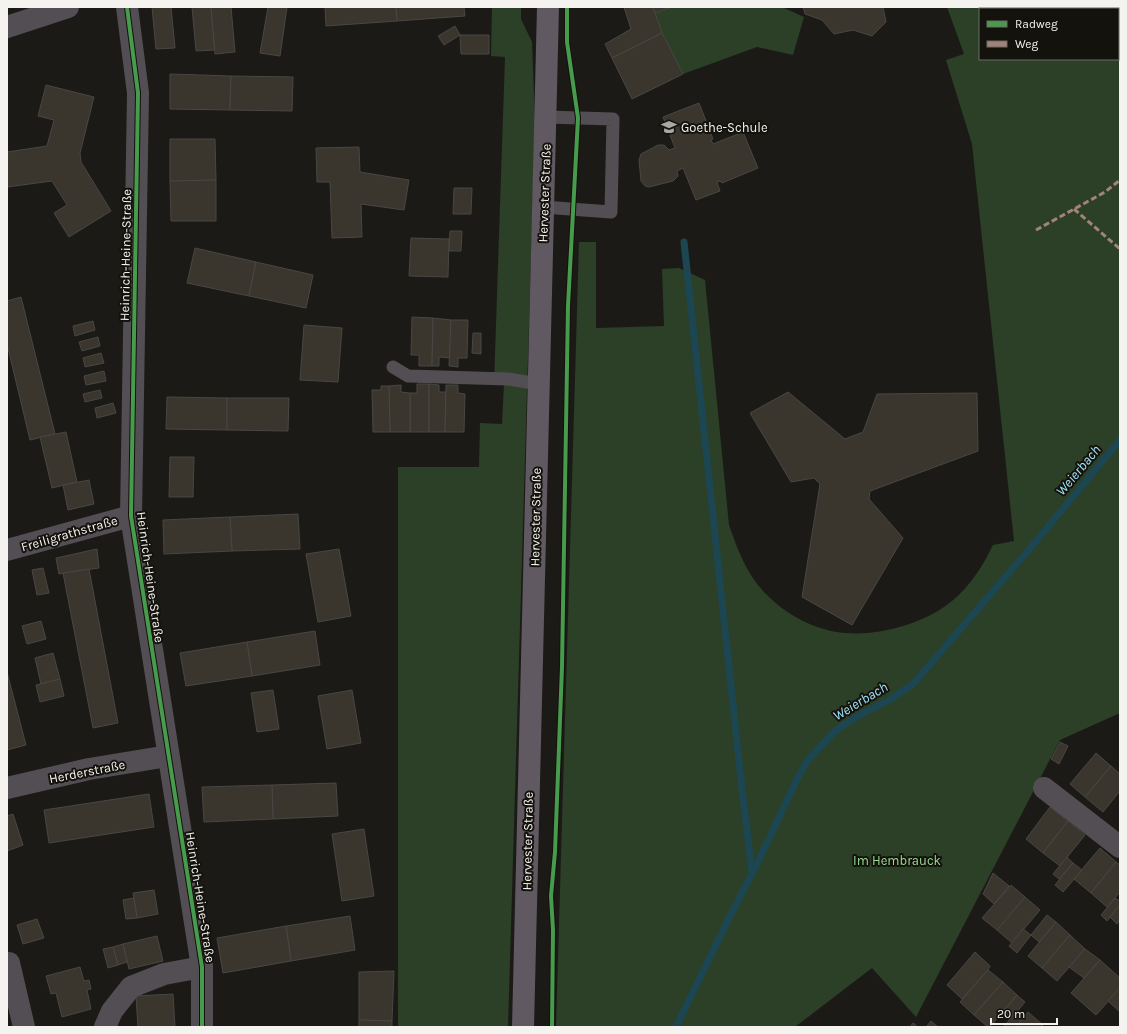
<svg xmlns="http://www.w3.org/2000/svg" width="1127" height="1034" font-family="Karla,sans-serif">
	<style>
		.green { fill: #2b4027; fill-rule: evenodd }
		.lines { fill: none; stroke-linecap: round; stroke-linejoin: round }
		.stream { stroke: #1c4752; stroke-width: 7 }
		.building { fill: #3a362e; stroke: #484744 }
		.lane { stroke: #534e53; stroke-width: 13 }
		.street { stroke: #534e53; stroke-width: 22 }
		.secondary { stroke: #605961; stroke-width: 22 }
		.quiet { stroke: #a18479; stroke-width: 3; stroke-dasharray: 6 3; stroke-linecap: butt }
		.cycleway-casing { stroke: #14120d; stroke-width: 6 }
		.cycleway { stroke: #469c4c; stroke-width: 4 }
		.labels { text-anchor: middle; stroke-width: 4; stroke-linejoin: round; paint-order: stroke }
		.poi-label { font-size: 13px; fill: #f5f3ef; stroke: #14120d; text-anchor: start }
		.street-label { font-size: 13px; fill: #f5f3ef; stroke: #14120d }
		.park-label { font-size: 13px; fill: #9adc92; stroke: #14120d }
		.water-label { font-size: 14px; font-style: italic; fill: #a0e2f7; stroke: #14120d }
	</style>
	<rect width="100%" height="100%" fill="#1c1a17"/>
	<g class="green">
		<polygon points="492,7 521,7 521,19 532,42 535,122 508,1027 398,1027 398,467 479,467 480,423 502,424 504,384 494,384 505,57 491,56"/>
		<polygon points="673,7 782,7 804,17 793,55 757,47 683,74 662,33 655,13"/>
		<path d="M947 7H1120V713L1060 740 916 1017 872 968 795 1027H556L579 242H596V328L664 326 662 269 679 268 705 280 729 525C738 550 746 574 766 594 805 633 852 642 903 626 920 621 939 612 952 601 970 586 983 566 993 545L1014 541 972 144 946 60 964 54ZM980 9H1118V59H980Z"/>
	</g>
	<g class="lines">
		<g class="stream">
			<polyline points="684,242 741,780 752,872"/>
			<polyline points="676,1027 729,918 757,864 799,775 808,760 835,731 856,717 889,700 913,684 1027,552 1120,440"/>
		</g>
	</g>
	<g class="building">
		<polygon points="152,7 171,7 175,48 156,49"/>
		<polygon points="192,7 211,7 215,50 196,51"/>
		<polygon points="211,7 231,7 235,52 215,54"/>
		<polygon points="268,7 287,7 280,56 260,53"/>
		<polygon points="325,7 396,7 397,21 326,26"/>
		<polygon points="396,7 464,7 465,16 397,21"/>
		<polygon points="624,7 653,7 662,33 612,58 605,44 631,29"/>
		<polygon points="653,7 672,7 655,13"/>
		<polygon points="803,7 883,7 886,22 872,36 853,30 834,34 822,20 805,14"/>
		<polygon points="455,26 460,35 444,45 438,36"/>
		<polygon points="662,33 683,74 632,99 612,58"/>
		<polygon points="460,35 489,35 489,54 461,54"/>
		<polygon points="170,74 231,76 230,110 170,109"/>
		<polygon points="231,76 293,77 292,111 230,110"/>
		<polygon points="46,85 94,97 80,153 81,162 111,211 69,237 54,213 67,205 52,181 7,187 7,152 47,146 54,120 38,116"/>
		<polygon points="699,103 713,139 711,140 713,144 743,132 758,168 722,183 720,181 717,182 720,191 696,200 683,168 677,171 678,176 673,181 649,187 645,186 641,181 639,160 641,154 658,145 664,145 669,150 675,148 663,117"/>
		<polygon points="170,139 215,139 216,180 170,181"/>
		<polygon points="359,147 360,172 409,180 404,210 361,204 362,237 332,238 330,182 317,182 316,148"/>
		<polygon points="216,180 216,221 171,221 170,181"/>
		<polygon points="454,188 472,188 471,214 453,214"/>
		<polygon points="450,231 462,231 461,251 449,251"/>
		<polygon points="411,238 449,239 448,277 409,276"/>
		<polygon points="195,248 256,262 249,296 187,283"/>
		<polygon points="256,262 313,275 306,308 249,296"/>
		<polygon points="21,297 55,434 30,440 7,344 7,301"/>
		<polygon points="412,317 433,318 432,366 419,366 419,355 411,355"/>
		<polygon points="433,318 451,320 450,358 439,357 439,366 432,366"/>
		<polygon points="451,320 468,320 467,358 458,358 458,367 449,366"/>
		<polygon points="93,321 95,330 75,336 73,326"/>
		<polygon points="304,325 342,328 338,382 300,380"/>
		<polygon points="473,333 481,333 481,354 472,353"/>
		<polygon points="98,337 100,346 82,351 79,342"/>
		<polygon points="101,353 104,363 85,367 83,358"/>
		<polygon points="104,371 106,381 86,385 84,376"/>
		<polygon points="417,384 429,384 429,432 410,432 410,393 417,393"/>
		<polygon points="429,384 439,385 439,392 446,392 445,432 429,432"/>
		<polygon points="401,385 401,392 410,393 410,432 390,432 389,386"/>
		<polygon points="446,385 458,385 458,393 465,394 464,432 445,432"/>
		<polygon points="381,386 389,386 390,432 373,432 372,390 381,390"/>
		<polygon points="100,390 102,398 85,402 83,394"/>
		<polygon points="788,392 845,439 863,432 877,394 977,393 978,451 870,491 869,499 903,538 852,625 802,597 820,484 814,478 791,482 750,413"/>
		<polygon points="167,397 227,398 227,430 166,429"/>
		<polygon points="227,398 289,398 288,431 227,430"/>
		<polygon points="113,403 116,413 97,418 95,408"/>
		<polygon points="66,432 77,482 52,488 40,437"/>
		<polygon points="170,457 194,457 193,497 169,497"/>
		<polygon points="89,480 94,504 68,510 63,485"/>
		<polygon points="298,514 300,549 232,551 230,517"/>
		<polygon points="230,517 232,551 164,554 163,520"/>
		<polygon points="97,549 99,568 59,574 56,558"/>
		<polygon points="339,549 351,616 318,622 306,554"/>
		<polygon points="43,568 49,593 37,595 32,570"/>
		<polygon points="89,569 118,723 93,728 63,573"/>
		<polygon points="41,621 46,639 27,644 22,626"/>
		<polygon points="315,631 320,665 252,676 247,642"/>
		<polygon points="247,642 252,676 186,686 180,653"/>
		<polygon points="53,653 60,679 41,684 35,658"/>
		<polygon points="7,672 26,745 7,750"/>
		<polygon points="60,679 64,696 40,702 36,685"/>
		<polygon points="273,690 279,729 257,732 251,693"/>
		<polygon points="352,690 361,743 327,749 318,696"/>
		<polygon points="1060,742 1068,746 1059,764 1051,759"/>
		<polygon points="1096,753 1111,766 1085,797 1070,784"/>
		<polygon points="1111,766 1120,774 1120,791 1103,812 1085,797"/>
		<polygon points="336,783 338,816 273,819 272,785"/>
		<polygon points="272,785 273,819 204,822 202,787"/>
		<polygon points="149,794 154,827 49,843 44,810"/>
		<polygon points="1050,807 1068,821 1043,853 1026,839"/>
		<polygon points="13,814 23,845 7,851 7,816"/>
		<polygon points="1068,821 1085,835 1060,866 1043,853"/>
		<polygon points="364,829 374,896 342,901 332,834"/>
		<polygon points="1100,848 1116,862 1091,893 1074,879"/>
		<polygon points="1067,857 1073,863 1059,879 1053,874"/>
		<polygon points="1116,862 1120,865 1120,892 1107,907 1091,893"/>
		<polygon points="1073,863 1082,870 1063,892 1055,885"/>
		<polygon points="993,873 1009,886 994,904 983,894"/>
		<polygon points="1011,885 1025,897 997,930 982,918"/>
		<polygon points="154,890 158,914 137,918 133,893"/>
		<polygon points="1025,897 1040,910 1012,943 997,930"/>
		<polygon points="134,898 137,918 126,919 123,900"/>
		<polygon points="1115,898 1120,901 1120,905 1107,921 1101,915"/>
		<polygon points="1120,905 1120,919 1117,924 1110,917"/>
		<polygon points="1047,915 1056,922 1039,942 1031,935"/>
		<polygon points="350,916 355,950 291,961 286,926"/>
		<polygon points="37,919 44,938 23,944 17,925"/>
		<polygon points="1056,922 1070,935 1042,968 1028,956"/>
		<polygon points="286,926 291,961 223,973 217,938"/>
		<polygon points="1023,929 1031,935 1017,953 1009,946"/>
		<polygon points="1070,935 1085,949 1057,981 1042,968"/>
		<polygon points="157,936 163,961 129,969 123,944"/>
		<polygon points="123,944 127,962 118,965 113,947"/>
		<polygon points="113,947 118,965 108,968 103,949"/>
		<polygon points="1085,949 1100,960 1084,978 1069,967"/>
		<polygon points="975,952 990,966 988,970 962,999 947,985"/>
		<polygon points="1100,960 1120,978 1120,988 1096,1015 1071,993"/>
		<polygon points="80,967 84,981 89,980 91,989 87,990 91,1009 62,1017 56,993 51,994 46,976"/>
		<polygon points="988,970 1003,982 974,1015 960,1002"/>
		<polygon points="394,971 392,1021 359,1020 359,972"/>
		<polygon points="1003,982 1017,995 990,1027 988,1027 974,1015"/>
		<polygon points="1120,988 1120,1012 1108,1001"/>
		<polygon points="173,994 175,1027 138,1027 136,996"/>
		<polygon points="1017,995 1025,1002 1010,1020 1002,1013"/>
		<polygon points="1017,1011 1024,1017 1016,1027 1005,1027 1004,1026"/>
		<polygon points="1028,1012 1043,1025 1041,1027 1016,1027"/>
		<polygon points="359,1020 392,1021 392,1027 359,1027"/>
		<polygon points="931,1021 938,1027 926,1027"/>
		<polygon points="913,1023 918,1027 910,1027"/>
	</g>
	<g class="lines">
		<g class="lane">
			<polyline points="543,207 611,212 613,119 546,117"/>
			<polyline points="393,367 408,376 508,379 539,384"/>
		</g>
		<g class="street">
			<polyline points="127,7 138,93 131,516 202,967 202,1027"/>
			<polyline points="7,27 68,7"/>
			<polyline points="7,550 131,516"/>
			<polyline points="7,788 89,769 168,756"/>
			<polyline points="1044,788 1120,847"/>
			<polyline points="7,964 9,963 24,1027"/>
			<polyline points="105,1027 112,1011 131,987 164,974 202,967"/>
		</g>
		<polyline class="secondary" points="523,1027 548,7"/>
		<g class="quiet">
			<polyline points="1074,209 1120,249"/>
			<polyline points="1036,230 1105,192 1120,180"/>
		</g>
		<defs>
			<g id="cycleway">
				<polyline points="127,7 138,93 131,516 202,967 202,1027"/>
				<polyline points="552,1027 553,930 551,896 555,852 562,667 568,306 578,118 567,42 567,7"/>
			</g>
		</defs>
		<use href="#cycleway" class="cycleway-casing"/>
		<use href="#cycleway" class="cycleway"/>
	</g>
	<defs>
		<symbol id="school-bare" viewBox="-9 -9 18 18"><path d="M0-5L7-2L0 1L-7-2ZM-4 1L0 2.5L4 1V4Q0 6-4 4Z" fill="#a9a7a3" stroke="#14120d" stroke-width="2.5" paint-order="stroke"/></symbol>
	</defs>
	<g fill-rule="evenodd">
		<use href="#school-bare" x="658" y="116" width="22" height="22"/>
	</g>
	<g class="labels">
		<g class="poi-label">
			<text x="681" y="132">Goethe-Schule</text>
		</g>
		<g class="street-label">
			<text transform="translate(544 193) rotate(-88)" y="5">Hervester Straße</text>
			<text transform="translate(125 255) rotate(-89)" y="5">Heinrich-Heine-Straße</text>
			<text transform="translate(535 517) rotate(-89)" y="5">Hervester Straße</text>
			<text transform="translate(69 533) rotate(-16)" y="5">Freiligrathstraße</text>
			<text transform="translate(151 577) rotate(82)" y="5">Heinrich-Heine-Straße</text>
			<text transform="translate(87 771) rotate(-11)" y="5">Herderstraße</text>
			<text transform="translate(527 841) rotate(-89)" y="5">Hervester Straße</text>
			<text transform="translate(201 897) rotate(81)" y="5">Heinrich-Heine-Straße</text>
		</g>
		<g class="park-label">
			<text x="897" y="865">Im Hembrauck</text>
		</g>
		<g class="water-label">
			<text transform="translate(1078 470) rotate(-50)" y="5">Weierbach</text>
			<text transform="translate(860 701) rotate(-31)" y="5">Weierbach</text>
		</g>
	</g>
	<rect width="1127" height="1034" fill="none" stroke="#f5f3ef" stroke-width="16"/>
	<rect x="979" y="8" width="140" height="52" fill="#14120d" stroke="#6e6c67"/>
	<rect x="987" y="21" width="20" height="6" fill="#469c4c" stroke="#6e6c67"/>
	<text x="1015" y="28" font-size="12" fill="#f5f3ef">Radweg</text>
	<rect x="987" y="41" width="20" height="6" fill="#a18479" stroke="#6e6c67"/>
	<text x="1015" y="48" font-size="12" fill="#f5f3ef">Weg</text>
	<path d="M991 1018v6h66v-6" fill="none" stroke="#f5f3ef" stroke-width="2"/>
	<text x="997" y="1018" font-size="12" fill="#f5f3ef" stroke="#14120d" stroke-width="3" paint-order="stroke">20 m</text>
</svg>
